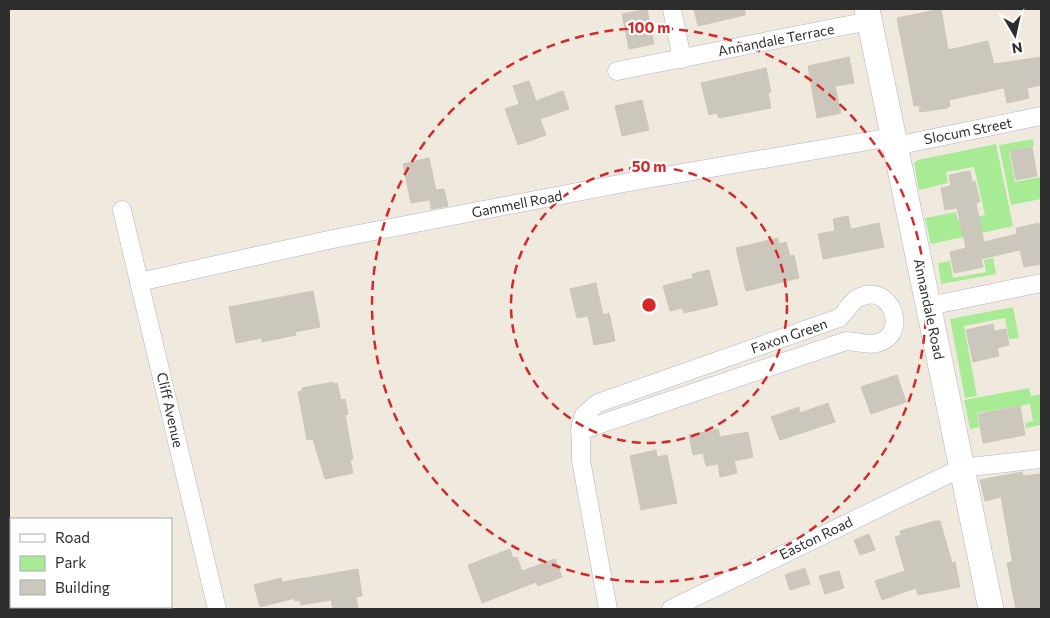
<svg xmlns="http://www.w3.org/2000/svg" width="1050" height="618" font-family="Commissioner,sans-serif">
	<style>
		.green { fill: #a8eb95 }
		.building { fill: #cbc7bd; stroke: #ccc7b7 }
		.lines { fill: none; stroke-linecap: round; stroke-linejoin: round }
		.street-casing { stroke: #b2b3c2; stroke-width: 19 }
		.secondary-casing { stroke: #b2b3c2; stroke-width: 26 }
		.street { stroke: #fff; stroke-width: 18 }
		.secondary { stroke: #fff; stroke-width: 25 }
		.ring { fill: none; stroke: #d62828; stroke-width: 2.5; stroke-dasharray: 9 6 }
		.labels { text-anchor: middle; stroke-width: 4.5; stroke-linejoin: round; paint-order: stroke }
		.street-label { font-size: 14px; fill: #2d2d2d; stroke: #fff }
		.centre { fill: #d62828; stroke: #fff; stroke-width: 2.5 }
		.ring-label { font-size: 15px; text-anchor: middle; font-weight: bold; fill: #d62828; stroke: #fff; stroke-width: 4.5; stroke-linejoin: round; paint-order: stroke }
	</style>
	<rect width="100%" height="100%" fill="#f0eade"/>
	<g class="green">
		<polygon points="1033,139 1034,146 1009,151 1015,182 1041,177 1041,199 1011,205 999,145"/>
		<polygon points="996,144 1013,226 931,244 925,218 956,212 958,220 985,215 974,167 946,172 948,183 919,190 914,163 918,160"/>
		<polygon points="993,258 996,274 941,284 938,263 950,261 953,278 986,272 984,260"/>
		<polygon points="1013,307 1019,338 1009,339 1005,318 964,326 977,396 965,398 950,319"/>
		<polygon points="1029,388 1031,396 1041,394 1041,425 1026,428 1025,423 1033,421 1030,404 977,413 979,427 970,429 964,400"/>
	</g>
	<g class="building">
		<polygon points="647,9 654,44 629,49 622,14"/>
		<polygon points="694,9 745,9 745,15 698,26"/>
		<polygon points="941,9 948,50 988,41 994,64 1041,57 1041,85 1027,88 1029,98 1007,103 1004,88 949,100 950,106 947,108 920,112 919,105 914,106 897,18"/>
		<polygon points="849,57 854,83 835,86 841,113 817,118 808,66"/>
		<polygon points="766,68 771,92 768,93 771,108 719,118 717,113 709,115 701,83"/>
		<polygon points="529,81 536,101 563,91 569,109 540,119 546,135 518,145 505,109 519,104 513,86"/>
		<polygon points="642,100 649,130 622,136 615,106"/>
		<polygon points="1032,147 1037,176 1016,180 1010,151"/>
		<polygon points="429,158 436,190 444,189 448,206 431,209 430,200 411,203 403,164"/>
		<polygon points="970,171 972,182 975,181 980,202 976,203 984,242 1017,234 1016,228 1039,223 1041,237 1041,264 1024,267 1020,250 981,259 983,267 954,273 950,252 966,248 957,208 945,210 941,188 951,186 949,175"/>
		<polygon points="848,216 851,229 879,223 884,247 823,259 818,234 835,231 833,219"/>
		<polygon points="778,238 779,244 786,242 790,256 794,255 799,278 746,291 736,248"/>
		<polygon points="709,270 718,305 684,313 682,308 670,311 663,286 693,278 692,274"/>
		<polygon points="596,283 603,315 609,313 615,341 594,345 588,316 577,318 570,289"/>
		<polygon points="313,291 320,327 295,332 296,335 262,342 262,338 236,343 229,307"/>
		<polygon points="993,324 994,331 1006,329 1009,345 997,348 999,356 973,362 966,330"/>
		<polygon points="897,375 906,402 871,414 861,387"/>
		<polygon points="333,382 333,384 337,383 341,400 345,399 348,414 345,415 353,459 350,460 353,473 325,479 313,439 307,440 298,392 302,391 302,388"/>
		<polygon points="828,403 835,422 780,440 771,417 799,407 800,413"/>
		<polygon points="1020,406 1025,435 983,443 978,414"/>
		<polygon points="718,429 720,437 748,432 753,457 734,461 737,473 720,477 718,464 706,466 703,453 693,455 689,435"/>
		<polygon points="656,450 657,457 667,455 677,503 641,510 630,456"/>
		<polygon points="1022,472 1023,476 1041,474 1041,609 1016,609 1007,563 1012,562 1012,559 1001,497 985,501 980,480"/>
		<polygon points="935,521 940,521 952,563 955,562 960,587 918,595 916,588 882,600 875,581 905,571 895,537 901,535 900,531"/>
		<polygon points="869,534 875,550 860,555 854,540"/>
		<polygon points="510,549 513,558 517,557 522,571 555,559 562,577 538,586 536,582 482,603 468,565"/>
		<polygon points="805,568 810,584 790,590 785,575"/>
		<polygon points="358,569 362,596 356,597 358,609 333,609 331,600 301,605 300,600 295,601 295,598 260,607 254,585 281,578 282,582"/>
		<polygon points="839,571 844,588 825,594 819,576"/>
	</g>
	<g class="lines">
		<defs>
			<g id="street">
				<polyline points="672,9 682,59"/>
				<polyline points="617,71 869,21"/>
				<polyline points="122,210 217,609"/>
				<polyline points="139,282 333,239 624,183 880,139 895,146 1041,116"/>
				<polyline points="929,306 1041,283"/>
				<path d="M580 431 846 341C856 341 867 346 877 343 910 335 892 283 860 297 850 301 847 312 839 318L598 403 584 415 581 424V460L608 609"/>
				<polyline points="671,609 961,468 1041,459"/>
			</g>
			<polyline id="secondary" points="867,9 991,609"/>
		</defs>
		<use href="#street" class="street-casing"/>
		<use href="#secondary" class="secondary-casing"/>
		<use href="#street" class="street"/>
		<use href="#secondary" class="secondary"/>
	</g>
	<g class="ring">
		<circle cx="649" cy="305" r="138"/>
		<circle cx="649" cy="305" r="277"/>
	</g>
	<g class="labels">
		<g class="street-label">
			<text transform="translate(776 40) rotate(-11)" y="5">Annandale Terrace</text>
			<text transform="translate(968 131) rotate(-11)" y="5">Slocum Street</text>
			<text transform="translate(517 204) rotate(-11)" y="5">Gammell Road</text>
			<text transform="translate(929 309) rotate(78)" y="5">Annandale Road</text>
			<text transform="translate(789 336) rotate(-19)" y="5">Faxon Green</text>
			<text transform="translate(170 410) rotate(77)" y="5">Cliff Avenue</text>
			<text transform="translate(816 538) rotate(-26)" y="5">Easton Road</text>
		</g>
	</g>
	<circle cx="649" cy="305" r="8" class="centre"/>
	<g class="ring-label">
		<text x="649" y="33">100 m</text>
		<text x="649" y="172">50 m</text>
	</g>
	<rect width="1050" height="618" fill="none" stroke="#2d2d2d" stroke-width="20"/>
	<rect x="10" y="518" width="162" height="90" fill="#ffffff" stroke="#ababab"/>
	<rect x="20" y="534" width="25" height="8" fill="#ffffff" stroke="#ababab"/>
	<text x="55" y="543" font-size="15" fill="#2d2d2d">Road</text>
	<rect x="20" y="556" width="25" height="15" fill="#a8eb95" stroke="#ababab"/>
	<text x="55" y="568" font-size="15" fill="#2d2d2d">Park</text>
	<rect x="20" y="580" width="25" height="15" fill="#cbc7bd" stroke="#ababab"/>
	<text x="55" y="593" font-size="15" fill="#2d2d2d">Building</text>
	<g transform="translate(1015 35) rotate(171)" stroke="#ffffff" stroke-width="4" paint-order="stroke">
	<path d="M0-4L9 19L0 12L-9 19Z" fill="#2d2d2d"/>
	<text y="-8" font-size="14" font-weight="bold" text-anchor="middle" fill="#2d2d2d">N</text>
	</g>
</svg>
